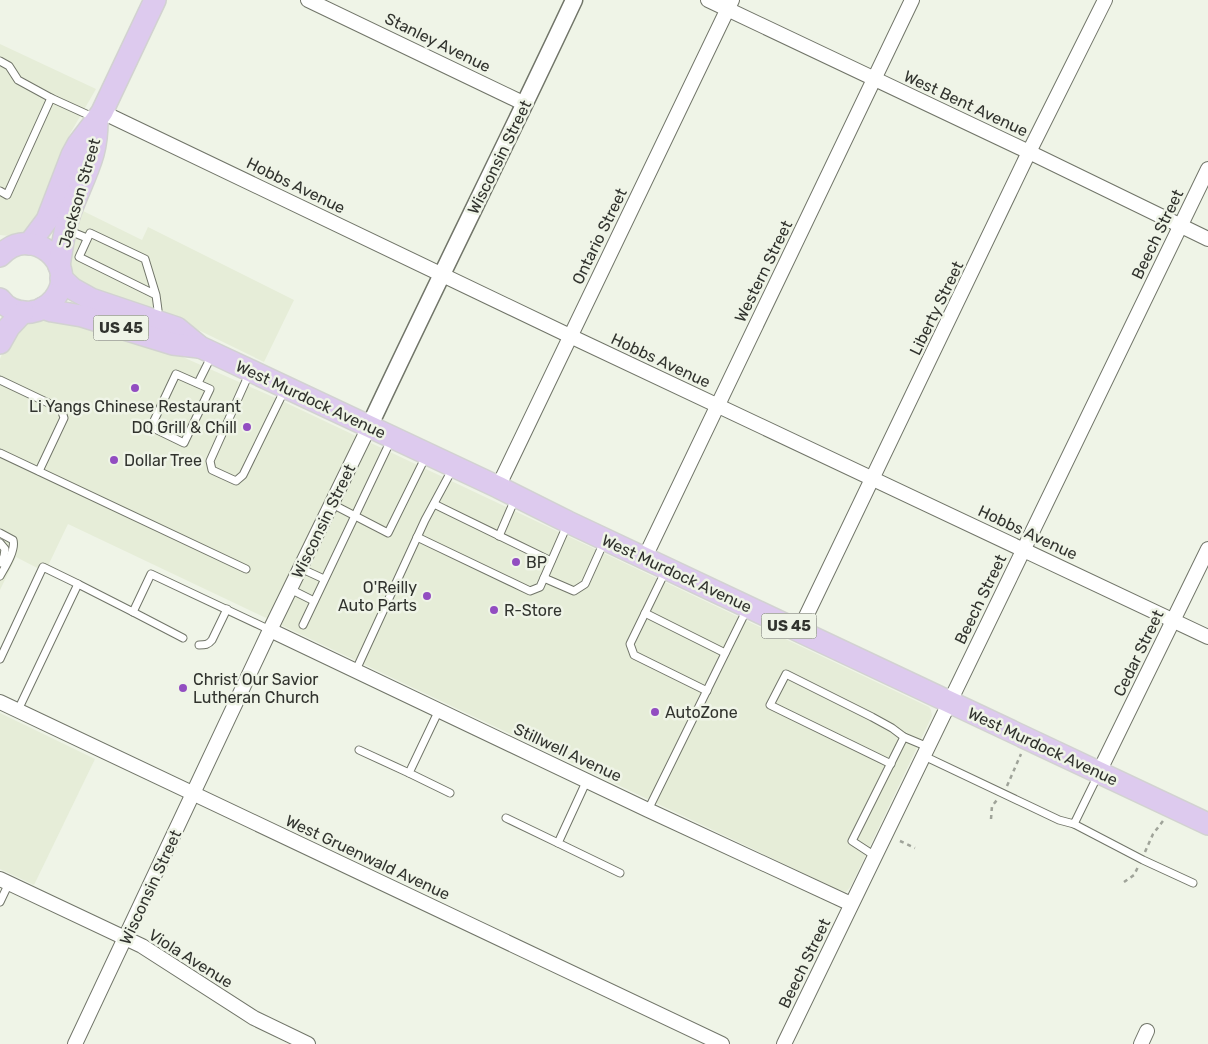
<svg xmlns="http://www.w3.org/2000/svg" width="1208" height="1044" font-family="Rubik,sans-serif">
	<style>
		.built { fill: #e6edd8 }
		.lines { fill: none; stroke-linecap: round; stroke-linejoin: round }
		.service-casing { stroke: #717569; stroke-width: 9 }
		.minor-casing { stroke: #717569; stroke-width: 16 }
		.tertiary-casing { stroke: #717569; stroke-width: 19 }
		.primary-casing { stroke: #d2d2d1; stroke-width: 24 }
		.path { stroke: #9fa399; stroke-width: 2.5; stroke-dasharray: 4 4; stroke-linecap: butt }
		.service { stroke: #fff; stroke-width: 7 }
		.minor { stroke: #fff; stroke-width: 14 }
		.tertiary { stroke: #fff; stroke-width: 16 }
		.primary { stroke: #ddcaee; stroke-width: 21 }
		.poi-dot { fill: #924dc1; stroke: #eff4e7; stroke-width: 2 }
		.labels { text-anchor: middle; stroke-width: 5; stroke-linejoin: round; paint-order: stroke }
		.shield { fill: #eff4e7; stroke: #6a6d66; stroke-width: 1 }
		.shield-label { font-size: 15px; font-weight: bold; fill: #31332e }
		.street-label { font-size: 16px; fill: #31332e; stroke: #eff4e7 }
		.poi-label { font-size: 16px; fill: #31332e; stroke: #eff4e7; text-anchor: start }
	</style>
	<rect width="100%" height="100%" fill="#eff4e7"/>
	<g class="built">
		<polygon points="0,44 96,89 71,132 61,153 43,208 33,226 22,232 11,236 0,235"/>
		<polygon points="77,208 142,240 148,227 294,300 264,362 184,323 93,292 76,280 69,270"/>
		<polygon points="49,319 64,321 164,349 185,358 280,400 929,707 931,710 932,716 851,886 846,892 837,889 68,524 45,572 16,557 0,590 0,359 8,339 27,323 35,320"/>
		<polygon points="0,713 95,759 34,885 0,869"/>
	</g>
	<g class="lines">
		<defs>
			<g id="service">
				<polyline points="0,61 9,66 18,80 51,98"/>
				<polyline points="0,191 7,195 51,98 95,118"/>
				<polyline points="67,230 87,238"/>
				<polyline points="155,317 158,310 156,295 79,257 90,233 145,259 156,295"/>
				<polygon points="176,374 210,389 184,443 151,427"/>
				<polyline points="249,374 210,461 212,470 236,481 243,475 285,389"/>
				<polyline points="0,380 61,409 64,418 39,471"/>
				<polyline points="198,383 212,355"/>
				<polyline points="0,453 246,569"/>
				<polyline points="332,504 388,533 426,456"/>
				<polyline points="434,504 551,561"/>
				<path d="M0 533 13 540C16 550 5 567 0 576"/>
				<polyline points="499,536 515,499"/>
				<polyline points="417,537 530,591 540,587 568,523"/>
				<polyline points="0,543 5,549 4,556 1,563"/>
				<polyline points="300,568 324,579"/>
				<polyline points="666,570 630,644 634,655 707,691"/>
				<polyline points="544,578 574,591 585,584 604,542"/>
				<polyline points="290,589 314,601"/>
				<polyline points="133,612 183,638"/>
				<polyline points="645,613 725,653"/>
				<polyline points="303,625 391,440"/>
				<path d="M199 645C205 645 208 645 212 640L227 609"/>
				<polyline points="0,659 43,567 78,584"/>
				<polyline points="356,670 425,520 453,468"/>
				<polyline points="18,710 78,584 133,612 151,574 270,630"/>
				<polyline points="439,710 409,773 450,793"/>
				<polyline points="359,750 409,773"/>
				<polyline points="924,756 1059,820 1074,824 1098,775"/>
				<polyline points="891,764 770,705 786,674 872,717 892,728 904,737"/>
				<polyline points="587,780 558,843 620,873"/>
				<polyline points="648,810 747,609"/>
				<polyline points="506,818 558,843"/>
				<polyline points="1074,824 1143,860 1193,883"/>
				<polyline points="875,856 852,841 904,737 928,747"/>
				<polyline points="0,902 9,883"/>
			</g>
			<g id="minor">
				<polyline points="308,0 525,104"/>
				<polyline points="708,0 1029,152 1208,239"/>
				<polyline points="102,112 570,336 1208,637"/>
				<polyline points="498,487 732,0"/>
				<polyline points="645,557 912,0"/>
				<polyline points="270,630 648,810 851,904"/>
				<polyline points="799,631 1029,152 1105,0"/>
				<polyline points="0,702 722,1044"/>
				<polyline points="1099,772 1208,549"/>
				<polyline points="0,879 142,946 254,1018 308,1044"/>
				<polyline points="75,1044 270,630 369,427"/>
				<polyline points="784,1044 1208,169"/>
				<polyline points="1141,1044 1147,1031"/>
			</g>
			<path id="tertiary" d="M369 427C436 284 507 143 574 0"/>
			<g id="primary">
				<polyline points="29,244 47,220 72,155 78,144 97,119 102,112 155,0"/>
				<path d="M0 256C31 222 81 265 54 299 48 306 39 311 31 312 19 313 7 309 0 299"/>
				<path d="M59 266C62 248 64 230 70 213 77 193 87 175 93 154 96 143 97 131 97 120"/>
				<polyline points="61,278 73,289 91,299 177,328 200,347 498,487 568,522 1208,824"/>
				<polyline points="43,308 52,311 82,316 173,344 199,347"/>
				<polyline points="0,343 9,327 23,312"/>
			</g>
		</defs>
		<use href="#service" class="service-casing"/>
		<use href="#minor" class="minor-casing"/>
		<use href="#tertiary" class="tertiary-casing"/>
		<use href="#primary" class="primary-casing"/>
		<g class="path">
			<polyline points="1007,786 1021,754"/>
			<polyline points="991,819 992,806 997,800"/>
			<polyline points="900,841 915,848"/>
			<polyline points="1145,852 1153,834 1163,821"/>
			<polyline points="1124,882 1134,875 1138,867"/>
		</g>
		<use href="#service" class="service"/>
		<use href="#minor" class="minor"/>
		<use href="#tertiary" class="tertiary"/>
		<use href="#primary" class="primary"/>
	</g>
	<g class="poi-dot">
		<circle cx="135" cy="388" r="5"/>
		<circle cx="247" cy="427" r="5"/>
		<circle cx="114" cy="460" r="5"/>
		<circle cx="516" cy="562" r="5"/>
		<circle cx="427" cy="596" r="5"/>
		<circle cx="494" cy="610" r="5"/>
		<circle cx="183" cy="688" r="5"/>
		<circle cx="655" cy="712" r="5"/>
	</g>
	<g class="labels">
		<g class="shield">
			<rect x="93.5" y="315.5" width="55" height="25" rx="4"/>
			<rect x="761.5" y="613.5" width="55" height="25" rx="4"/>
		</g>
		<g class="shield-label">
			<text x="121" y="333">US 45</text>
			<text x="789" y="631">US 45</text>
		</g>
		<g class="street-label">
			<text transform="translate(438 42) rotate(26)" y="6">Stanley Avenue</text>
			<text transform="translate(966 103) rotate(25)" y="6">West Bent Avenue</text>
			<text transform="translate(499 157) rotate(-64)" y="6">Wisconsin Street</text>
			<text transform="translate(296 185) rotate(26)" y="6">Hobbs Avenue</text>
			<text transform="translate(79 193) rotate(-74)" y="6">Jackson Street</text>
			<text transform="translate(1157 234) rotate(-64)" y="6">Beech Street</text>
			<text transform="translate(599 236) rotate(-64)" y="6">Ontario Street</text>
			<text transform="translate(763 271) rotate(-64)" y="6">Western Street</text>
			<text transform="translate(936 308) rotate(-64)" y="6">Liberty Street</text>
			<text transform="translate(661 360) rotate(25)" y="6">Hobbs Avenue</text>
			<text transform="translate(311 399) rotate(25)" y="6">West Murdock Avenue</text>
			<text transform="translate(323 521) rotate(-64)" y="6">Wisconsin Street</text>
			<text transform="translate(1028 532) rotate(25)" y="6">Hobbs Avenue</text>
			<text transform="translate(677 573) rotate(25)" y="6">West Murdock Avenue</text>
			<text transform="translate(980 599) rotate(-64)" y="6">Beech Street</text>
			<text transform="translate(1138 653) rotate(-64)" y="6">Cedar Street</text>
			<text transform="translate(1043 746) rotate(25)" y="6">West Murdock Avenue</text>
			<text transform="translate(568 752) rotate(25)" y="6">Stillwell Avenue</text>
			<text transform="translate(368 857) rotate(25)" y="6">West Gruenwald Avenue</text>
			<text transform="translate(150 887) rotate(-65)" y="6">Wisconsin Street</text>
			<text transform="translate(191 958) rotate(32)" y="6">Viola Avenue</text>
			<text transform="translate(804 963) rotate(-64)" y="6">Beech Street</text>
		</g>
		<g class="poi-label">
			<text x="135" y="412" text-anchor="middle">Li Yangs Chinese Restaurant</text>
			<text x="237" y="433" text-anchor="end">DQ Grill &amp; Chill</text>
			<text x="124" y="466">Dollar Tree</text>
			<text x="526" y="568">BP</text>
			<text x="417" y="593" text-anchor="end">O'Reilly<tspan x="417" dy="18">Auto Parts</tspan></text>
			<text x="504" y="616">R-Store</text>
			<text x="193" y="685">Christ Our Savior<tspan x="193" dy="18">Lutheran Church</tspan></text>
			<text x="665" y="718">AutoZone</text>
		</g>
	</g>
</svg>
